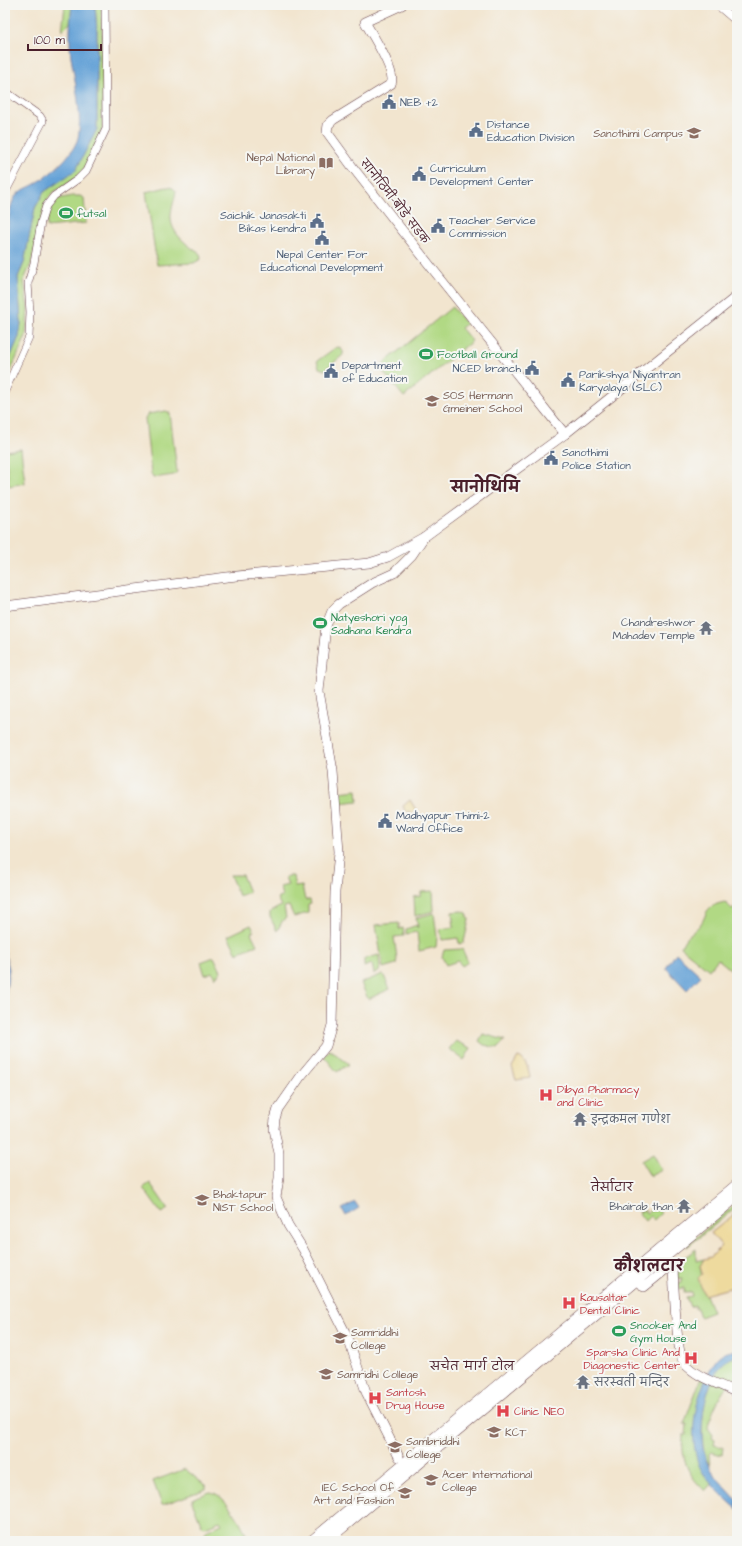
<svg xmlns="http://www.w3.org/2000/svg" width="742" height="1546" font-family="'Architects Daughter','Playpen Sans Deva',sans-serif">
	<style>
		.green { fill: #b1d984; stroke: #7e7c58 }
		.sand { fill: #eeda9e; stroke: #9c7c64 }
		.water { fill: #65a2d7; stroke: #586081 }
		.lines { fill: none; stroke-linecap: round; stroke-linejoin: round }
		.minor-casing { stroke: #633d44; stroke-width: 8 }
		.major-casing { stroke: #633d44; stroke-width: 10 }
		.highway-casing { stroke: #633d44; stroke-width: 12 }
		.minor { stroke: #fff; stroke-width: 7 }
		.major { stroke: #fff; stroke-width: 9 }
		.highway { stroke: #fff; stroke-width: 11 }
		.labels { text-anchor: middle; stroke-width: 4; stroke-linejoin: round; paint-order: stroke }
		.service-label { font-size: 11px; fill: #4e5e75; stroke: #f6f6f2; text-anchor: start }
		.education-label { font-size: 11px; fill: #785e54; stroke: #f6f6f2; text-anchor: start }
		.street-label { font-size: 11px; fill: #4a1f2b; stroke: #f6f6f2 }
		.leisure-label { font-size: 11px; fill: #27864d; stroke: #f6f6f2; text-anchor: start }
		.worship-label { font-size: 11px; fill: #5b616d; stroke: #f6f6f2; text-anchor: end }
		.health-label { font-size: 11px; fill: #be3a42; stroke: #f6f6f2; text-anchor: start }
		.neighbourhood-label { font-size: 12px; fill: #4a1f2b; stroke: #f6f6f2 }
		.district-label { font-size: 15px; font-weight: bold; fill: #4a1f2b; stroke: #f6f6f2 }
	</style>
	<rect width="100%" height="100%" fill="#f6f6f2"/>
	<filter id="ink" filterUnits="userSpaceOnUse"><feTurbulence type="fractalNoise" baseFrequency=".025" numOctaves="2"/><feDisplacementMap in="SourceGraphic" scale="8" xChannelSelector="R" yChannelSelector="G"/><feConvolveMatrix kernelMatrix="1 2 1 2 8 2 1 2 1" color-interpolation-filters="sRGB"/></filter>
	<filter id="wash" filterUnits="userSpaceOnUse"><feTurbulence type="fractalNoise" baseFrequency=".012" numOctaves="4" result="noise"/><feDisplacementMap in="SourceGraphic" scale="16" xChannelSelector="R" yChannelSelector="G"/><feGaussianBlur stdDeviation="0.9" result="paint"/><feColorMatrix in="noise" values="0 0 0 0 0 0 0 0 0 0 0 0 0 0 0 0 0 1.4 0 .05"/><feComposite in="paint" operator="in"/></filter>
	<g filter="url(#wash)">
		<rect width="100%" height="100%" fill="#f2e5cf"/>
		<g class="green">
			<polygon points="65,5 72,5 70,23 62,31"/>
			<polygon points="95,5 102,5 103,128 84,170 72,181 52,193 45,204 31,264 24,280 28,309 26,336 5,384 5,369 19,337 21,323 18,277 24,263 35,208 44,192 76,169 97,129 97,31"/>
			<path d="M167 187 173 188 176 191C175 200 170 211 171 219 172 235 189 246 200 254L201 259 194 263 157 265 146 192Z"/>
			<path d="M72 196H80L84 198 86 223 47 227C46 217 51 206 57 199Z"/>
			<polygon points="452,307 466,324 461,328 472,341 404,397 379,367"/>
			<polygon points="339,347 343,351 343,355 325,370 319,368 317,361 335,348"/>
			<polygon points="166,411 170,413 177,472 174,475 153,478 151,474 145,418 148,414"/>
			<polygon points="21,449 25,483 9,486 5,451"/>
			<polygon points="357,790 358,801 340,803 339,792"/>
			<polygon points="230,875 242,875 249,892 239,896"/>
			<polygon points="288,876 293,876 295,887 302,886 305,900 310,900 311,904 308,905 308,913 294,917 289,906 284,907 286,918 283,920 277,931 270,917 270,912 281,906 277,898 282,897 280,887 288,885 285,877"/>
			<polygon points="433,891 434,911 415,916 414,897 421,896 421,892"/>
			<path d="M725 902 732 909 737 905V937L729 947 737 953V962L730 969 718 959 709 970 681 947C686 935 689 936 697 928 710 916 700 907 725 902Z"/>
			<polygon points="463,911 467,913 469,920 464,942 459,944 458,938 442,940 440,929 454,927 452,912"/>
			<polygon points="434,913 437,937 436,947 419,951 417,932 406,934 406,929 417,925 417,928 418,927 416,918"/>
			<polygon points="399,923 399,929 403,928 404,936 394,937 397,958 396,964 383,968 376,925"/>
			<polygon points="251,925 254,931 251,933 257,945 237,953 228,936"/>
			<polygon points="462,949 468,962 462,966 458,961 446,965 442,957 444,950"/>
			<polygon points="379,955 380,970 374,974 372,964 364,967 364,959"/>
			<polygon points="214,957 221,971 215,978 212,972 205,975 201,962"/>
			<polygon points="383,974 390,989 368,999 361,983"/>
			<polygon points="483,1034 505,1040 498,1048 484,1045 479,1041"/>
			<polygon points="456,1041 471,1048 464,1060 449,1049"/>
			<polygon points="330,1050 349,1064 337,1072 324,1056"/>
			<polygon points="653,1154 662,1170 650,1176 641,1161"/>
			<polygon points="150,1183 168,1209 161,1213 143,1188"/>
			<polygon points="737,1203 737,1207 687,1247 686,1246"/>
			<polygon points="645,1210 646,1213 652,1210 658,1210 661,1213 654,1220 650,1216 645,1221 638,1212"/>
			<polygon points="696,1249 696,1261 704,1259 700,1266 705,1295 706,1295 713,1312 700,1317 697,1308 695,1309 695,1305 690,1307 686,1297 692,1296 691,1292 684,1292 684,1288 677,1289 677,1283 682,1282 682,1278 677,1279 677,1263"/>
			<path d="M737 1356V1378C726 1380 709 1417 708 1428L713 1435 712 1438 715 1440 714 1445 723 1447 722 1455 711 1452 709 1454 710 1466C695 1443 703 1385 721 1365 726 1360 731 1358 737 1356Z"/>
			<path d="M701 1378 705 1380C693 1415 685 1453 712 1483L705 1491C687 1474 681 1459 683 1435H686L687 1424H684Z"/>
			<polygon points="185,1469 206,1486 206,1489 162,1505 153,1481"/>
			<path d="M210 1492C224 1493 241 1522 246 1534L242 1541H207L205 1534 206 1531 222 1524 220 1521 205 1527 202 1526 192 1501 194 1498Z"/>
		</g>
		<g class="sand">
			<polygon points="410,800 416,810 410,813 409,811 406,813 403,806"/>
			<path d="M518 1057C526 1059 529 1070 530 1078L516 1080 512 1067Z"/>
			<polygon points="737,1212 737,1286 704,1295 698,1278 702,1274 700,1266 704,1259 711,1257 722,1246 711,1233"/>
		</g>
		<g class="water">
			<path d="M72 5H95L97 31V129L76 170 44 192 35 208 24 263 18 277 21 323 19 337 5 369C5 336 0 219 15 197 20 190 28 188 35 184 51 174 70 158 77 141 84 122 74 77 71 57 69 40 70 22 72 5Z"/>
			<polygon points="5,953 9,969 5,999"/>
			<polygon points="676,953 701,976 687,990 666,968"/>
			<polygon points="355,1202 359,1208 346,1216 342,1209"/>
			<path d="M737 1350V1356C731 1358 726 1360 722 1365 704 1383 696 1439 707 1462 714 1476 726 1488 737 1500V1509C724 1497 704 1480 698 1463 688 1432 696 1396 711 1368 714 1364 716 1359 720 1356 725 1352 731 1351 737 1350Z"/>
		</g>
	</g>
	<g filter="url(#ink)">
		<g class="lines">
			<defs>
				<g id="minor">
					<polyline points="717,5 737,22"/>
					<polyline points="5,91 40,116 43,121 5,193"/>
					<polyline points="5,391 29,337 30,312 28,283 34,263 41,222 46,206 54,196 78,179 86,171 106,129 105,5"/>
				</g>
				<g id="major">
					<path d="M402 5 365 22C371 33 397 72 391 84L333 120 328 125 327 132 354 169 435 272 565 434"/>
					<polyline points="5,606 227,577 369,563 388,557 424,537 565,434 737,296"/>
					<path d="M634 1275 644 1287 671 1265 673 1269C674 1284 676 1354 684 1363 697 1378 720 1384 737 1393"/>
					<polyline points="399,1457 366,1392 348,1338 303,1249 288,1225 276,1197 279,1178 279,1154 274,1129 275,1119 278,1109 301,1076 326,1046 332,1025 335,892 339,852 333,771 319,691 326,626 332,611 339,604 372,583 394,573 412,555 424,537"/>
				</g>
				<g id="highway">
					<polyline points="312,1541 737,1185"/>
					<polyline points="326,1541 737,1196"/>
				</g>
			</defs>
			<use href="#minor" class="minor-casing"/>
			<use href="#major" class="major-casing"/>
			<use href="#highway" class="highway-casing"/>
			<use href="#minor" class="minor"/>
			<use href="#major" class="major"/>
			<use href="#highway" class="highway"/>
		</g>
	</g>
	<defs>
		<symbol id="civic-bare" viewBox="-9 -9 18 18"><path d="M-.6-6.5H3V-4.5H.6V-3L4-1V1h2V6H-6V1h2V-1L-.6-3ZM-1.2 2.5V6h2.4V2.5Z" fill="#5c6f8a" stroke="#f6f6f2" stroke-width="2.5" paint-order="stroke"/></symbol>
		<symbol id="university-bare" viewBox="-9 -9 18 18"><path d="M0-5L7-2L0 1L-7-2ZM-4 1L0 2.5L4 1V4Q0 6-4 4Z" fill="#8d6e63" stroke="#f6f6f2" stroke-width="2.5" paint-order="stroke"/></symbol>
		<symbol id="library-bare" viewBox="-9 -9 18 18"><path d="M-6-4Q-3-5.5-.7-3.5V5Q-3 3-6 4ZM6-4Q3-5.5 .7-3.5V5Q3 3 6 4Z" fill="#8d6e63" stroke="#f6f6f2" stroke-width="2.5" paint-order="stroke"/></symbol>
		<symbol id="stadium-bare" viewBox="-9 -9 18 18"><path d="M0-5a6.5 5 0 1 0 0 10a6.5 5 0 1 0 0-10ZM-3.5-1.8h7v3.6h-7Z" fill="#2e9e5b" stroke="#f6f6f2" stroke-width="2.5" paint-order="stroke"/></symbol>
		<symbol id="school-bare" viewBox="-9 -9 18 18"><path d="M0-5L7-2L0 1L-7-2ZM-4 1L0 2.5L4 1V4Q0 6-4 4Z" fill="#8d6e63" stroke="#f6f6f2" stroke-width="2.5" paint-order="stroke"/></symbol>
		<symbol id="temple-bare" viewBox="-9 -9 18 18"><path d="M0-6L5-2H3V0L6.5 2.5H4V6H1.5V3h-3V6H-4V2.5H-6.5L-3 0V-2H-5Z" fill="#6b7280" stroke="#f6f6f2" stroke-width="2.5" paint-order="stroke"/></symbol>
		<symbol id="hospital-bare" viewBox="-9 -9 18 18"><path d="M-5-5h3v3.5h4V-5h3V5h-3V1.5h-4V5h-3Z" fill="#e0444e" stroke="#f6f6f2" stroke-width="2.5" paint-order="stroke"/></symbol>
	</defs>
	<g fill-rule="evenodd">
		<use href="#civic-bare" x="379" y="92" width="20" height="20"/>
		<use href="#civic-bare" x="466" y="120" width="20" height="20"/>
		<use href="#university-bare" x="684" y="123" width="20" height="20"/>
		<use href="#library-bare" x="316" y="153" width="20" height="20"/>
		<use href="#civic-bare" x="409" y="164" width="20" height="20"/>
		<use href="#stadium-bare" x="56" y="203" width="20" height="20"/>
		<use href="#civic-bare" x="307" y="211" width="20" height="20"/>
		<use href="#civic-bare" x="428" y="216" width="20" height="20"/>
		<use href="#civic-bare" x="312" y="228" width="20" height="20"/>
		<use href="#stadium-bare" x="416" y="344" width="20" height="20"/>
		<use href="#civic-bare" x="522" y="358" width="20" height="20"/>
		<use href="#civic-bare" x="321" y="361" width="20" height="20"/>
		<use href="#civic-bare" x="558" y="370" width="20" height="20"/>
		<use href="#school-bare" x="422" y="391" width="20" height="20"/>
		<use href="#civic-bare" x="541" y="448" width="20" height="20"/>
		<use href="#stadium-bare" x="310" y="613" width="20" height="20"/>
		<use href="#temple-bare" x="696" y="618" width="20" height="20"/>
		<use href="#civic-bare" x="375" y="811" width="20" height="20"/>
		<use href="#hospital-bare" x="536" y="1085" width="20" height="20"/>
		<use href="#temple-bare" x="570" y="1109" width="20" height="20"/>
		<use href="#school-bare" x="192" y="1190" width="20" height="20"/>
		<use href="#temple-bare" x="674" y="1196" width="20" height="20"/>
		<use href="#hospital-bare" x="559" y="1293" width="20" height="20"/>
		<use href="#stadium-bare" x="609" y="1321" width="20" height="20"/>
		<use href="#university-bare" x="330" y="1328" width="20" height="20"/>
		<use href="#hospital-bare" x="681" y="1348" width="20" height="20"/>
		<use href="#university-bare" x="316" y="1364" width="20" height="20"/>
		<use href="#temple-bare" x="573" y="1372" width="20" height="20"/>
		<use href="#hospital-bare" x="365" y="1388" width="20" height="20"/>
		<use href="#hospital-bare" x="493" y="1401" width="20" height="20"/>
		<use href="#university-bare" x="484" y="1422" width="20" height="20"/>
		<use href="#university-bare" x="385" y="1437" width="20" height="20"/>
		<use href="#university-bare" x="421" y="1470" width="20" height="20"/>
		<use href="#university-bare" x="395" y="1483" width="20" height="20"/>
	</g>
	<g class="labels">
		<g class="service-label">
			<text x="400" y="106">NEB +2</text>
			<text x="487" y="128">Distance<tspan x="487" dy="13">Education Division</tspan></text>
			<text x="430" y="172">Curriculum<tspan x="430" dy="13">Development Center</tspan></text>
			<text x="306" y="219" text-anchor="end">Saichik Janasakti<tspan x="306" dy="13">Bikas kendra</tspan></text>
			<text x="449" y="224">Teacher Service<tspan x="449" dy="13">Commission</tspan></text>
			<text x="322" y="258" text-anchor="middle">Nepal Center For<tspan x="322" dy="13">Educational Development</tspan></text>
			<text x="342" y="369">Department<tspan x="342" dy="13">of Education</tspan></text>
			<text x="521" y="372" text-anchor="end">NCED branch</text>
			<text x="579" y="378">Parikshya Niyantran<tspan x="579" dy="13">Karyalaya (SLC)</tspan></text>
			<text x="562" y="456">Sanothimi<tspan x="562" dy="13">Police Station</tspan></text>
			<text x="396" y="819">Madhyapur Thimi-2<tspan x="396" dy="13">Ward Office</tspan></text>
		</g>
		<g class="education-label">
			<text x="683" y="137" text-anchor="end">Sanothimi Campus</text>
			<text x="315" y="161" text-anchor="end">Nepal National<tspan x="315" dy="13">Library</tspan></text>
			<text x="443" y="399">SOS Hermann<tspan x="443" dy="13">Gmeiner School</tspan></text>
			<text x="213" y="1198">Bhaktapur<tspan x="213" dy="13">NIST School</tspan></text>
			<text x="351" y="1336">Samriddhi<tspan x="351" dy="13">College</tspan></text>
			<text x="337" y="1378">Samridhi College</text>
			<text x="505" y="1436">KCT</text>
			<text x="406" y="1445">Sambriddhi<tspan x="406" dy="13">College</tspan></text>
			<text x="442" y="1478">Acer International<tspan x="442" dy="13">College</tspan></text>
			<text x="394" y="1491" text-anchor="end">IEC School Of<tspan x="394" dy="13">Art and Fashion</tspan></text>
		</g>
		<g class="street-label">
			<text transform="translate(395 201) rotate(52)" y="4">सानोठिमी-बोडे सडक</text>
		</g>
		<g class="leisure-label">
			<text x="77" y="217">futsal</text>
			<text x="437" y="358">Football Ground</text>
			<text x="331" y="621">Natyeshori yog<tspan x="331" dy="13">Sadhana Kendra</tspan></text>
			<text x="630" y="1329">Snooker And<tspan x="630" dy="13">Gym House</tspan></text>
		</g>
		<g class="worship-label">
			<text x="695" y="626">Chandreshwor<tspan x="695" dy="13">Mahadev Temple</tspan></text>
			<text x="591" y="1123" text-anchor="start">इन्द्रकमल गणेश</text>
			<text x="673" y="1210">Bhairab than</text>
			<text x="594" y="1386" text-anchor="start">सरस्वती मन्दिर</text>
		</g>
		<g class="health-label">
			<text x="557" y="1093">Dibya Pharmacy<tspan x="557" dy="13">and Clinic</tspan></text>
			<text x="580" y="1301">Kausaltar<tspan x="580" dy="13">Dental Clinic</tspan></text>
			<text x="680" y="1356" text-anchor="end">Sparsha Clinic And<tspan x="680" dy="13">Diagonestic Center</tspan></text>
			<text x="386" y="1396">Santosh<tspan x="386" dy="13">Drug House</tspan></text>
			<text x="514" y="1415">Clinic NEO</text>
		</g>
		<g class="neighbourhood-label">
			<text x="612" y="1191">तेर्साटार</text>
			<text x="472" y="1370">सचेत मार्ग टोल</text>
		</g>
		<g class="district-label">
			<text x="485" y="492">सानोथिमि</text>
			<text x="649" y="1271">कौशलटार</text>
		</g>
	</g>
	<rect width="742" height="1546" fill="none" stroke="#f6f6f2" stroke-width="20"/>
	<path d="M28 44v6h73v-6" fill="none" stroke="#4a1f2b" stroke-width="2"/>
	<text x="34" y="44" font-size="12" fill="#4a1f2b" stroke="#f6f6f2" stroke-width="3" paint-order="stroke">100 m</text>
</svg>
